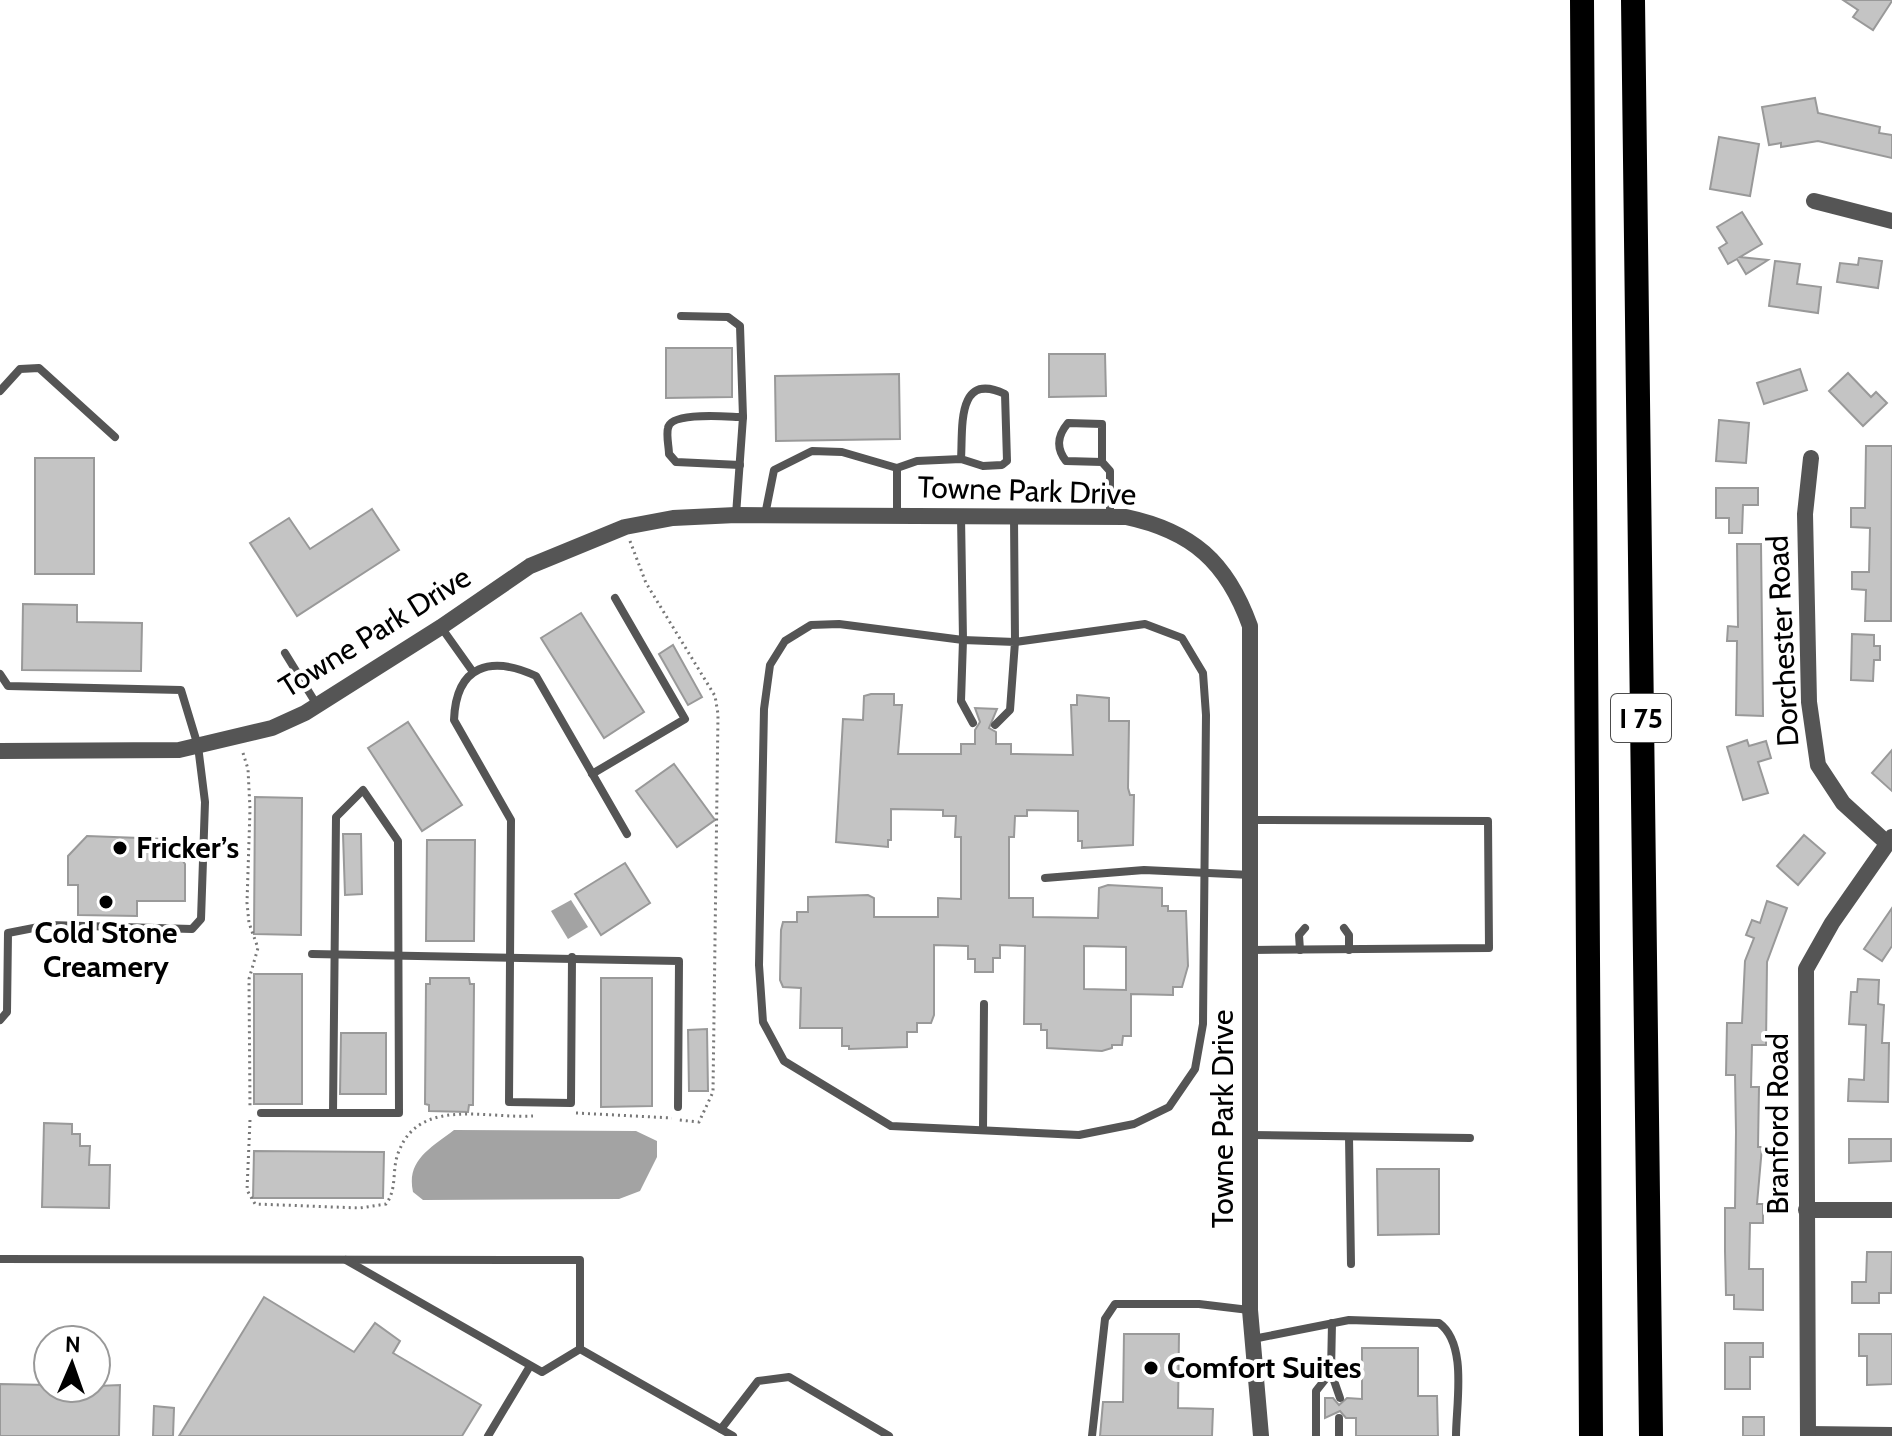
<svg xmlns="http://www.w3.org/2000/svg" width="1892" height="1436" font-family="Cabin,sans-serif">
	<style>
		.water { fill: #a3a3a3 }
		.building { fill: #c4c4c4; stroke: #999; stroke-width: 2; fill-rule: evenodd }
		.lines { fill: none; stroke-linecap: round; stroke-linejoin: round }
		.path { stroke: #777; stroke-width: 3; stroke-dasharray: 2 4; stroke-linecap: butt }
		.service { stroke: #555; stroke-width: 8 }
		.minor { stroke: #555; stroke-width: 16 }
		.motorway { stroke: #000; stroke-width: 24 }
		.poi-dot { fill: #000; stroke: #fff; stroke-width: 3 }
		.labels { text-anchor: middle; stroke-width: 8; stroke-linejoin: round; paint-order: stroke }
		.shield { fill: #fff; stroke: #4c4c4c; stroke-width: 2 }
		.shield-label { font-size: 28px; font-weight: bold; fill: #000 }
		.street-label { font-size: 30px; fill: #000; stroke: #fff }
		.poi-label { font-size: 30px; font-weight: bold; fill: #000; stroke: #fff; text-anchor: start }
	</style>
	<rect width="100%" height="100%" fill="#fff"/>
	<g class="water">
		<polygon points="571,900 588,927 568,939 551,911"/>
		<path d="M454 1130 636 1131 657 1141V1157L640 1191 619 1199 423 1200 413 1192C406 1160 431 1148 454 1130Z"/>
	</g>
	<g class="building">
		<polygon points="1843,0 1892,0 1892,1 1873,30 1853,17 1858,10"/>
		<polygon points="1815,98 1818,113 1880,127 1879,133 1892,135 1892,158 1818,141 1781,147 1781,143 1769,145 1762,107"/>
		<polygon points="1719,137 1759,144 1750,196 1710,189"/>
		<polygon points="1742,212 1762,244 1740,257 1768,260 1746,274 1737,259 1728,264 1719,248 1727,243 1717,227"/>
		<polygon points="1859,258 1882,261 1878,288 1837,282 1840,263 1858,265"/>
		<polygon points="1775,261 1800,264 1797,284 1821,287 1818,313 1769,306"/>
		<polygon points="666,348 732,348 732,397 666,398"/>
		<polygon points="1049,354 1105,354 1106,396 1049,397"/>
		<polygon points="1800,369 1807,390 1764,404 1757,383"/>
		<polygon points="1848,373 1871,397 1876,392 1887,403 1863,426 1829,391"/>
		<polygon points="899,374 900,439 776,441 775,376"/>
		<polygon points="1719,420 1749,423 1746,463 1716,461"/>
		<polygon points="1866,446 1892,446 1891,621 1865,621 1866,590 1852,589 1852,572 1869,572 1870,528 1851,527 1851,508 1865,508"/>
		<rect x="35" y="458" width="59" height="116"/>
		<polygon points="1716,488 1758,488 1758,505 1743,505 1742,533 1729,533 1729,518 1716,518"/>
		<polygon points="372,509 399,550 297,616 250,543 289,518 310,549"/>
		<polygon points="1737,544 1761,544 1763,716 1736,715 1737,641 1727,641 1728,626 1738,627"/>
		<polygon points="23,604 77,605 77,622 142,623 141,671 22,670"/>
		<polygon points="581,613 644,712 604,738 541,638"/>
		<polygon points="1852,634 1874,635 1874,646 1880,646 1880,660 1874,660 1873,681 1851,680"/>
		<polygon points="673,645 702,697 688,705 659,654"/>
		<path d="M871 694H894V705H902L898 754H961V744H975V730L980 722 975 708 997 709 989 728 996 732V744H1011V754L1073 755 1071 705H1077V695L1109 698V721H1129L1128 788 1130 795H1134L1133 845 1082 848V841H1078V811L1027 810V816H1015L1014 837H1009V898H1033V917L1098 918 1099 888 1108 885 1162 888V906H1168V911H1186L1188 966 1182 987H1173V995L1131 994V1036H1123L1122 1045H1112V1048L1102 1051 1047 1048V1030H1041V1024H1024L1025 946 1000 945V958H993V972H975V959H968V946L934 945V1015L931 1023H917V1032H907V1047L849 1049V1046H842V1028H800L801 988 783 987 780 980 781 930 783 922H797V912H808V897L868 895 874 898V917H938V898L961 899V837H955L956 816H943V810L891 809V840H888V847L836 842 843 719 863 720 864 696ZM1084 946 1126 947V990L1084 989Z"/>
		<polygon points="408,722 462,805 422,831 368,748"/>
		<polygon points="1747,740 1749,746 1766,741 1771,758 1758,762 1768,793 1743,800 1727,747"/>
		<polygon points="1892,750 1892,791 1872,773"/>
		<polygon points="674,764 715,820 677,847 636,791"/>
		<polygon points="255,797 302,798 301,935 254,934"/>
		<polygon points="343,834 361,834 362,894 345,895"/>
		<polygon points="1804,835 1825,853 1798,885 1777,866"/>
		<polygon points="87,836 167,839 185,864 185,901 137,901 137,916 78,915 78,885 68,885 68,856"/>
		<polygon points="427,840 475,840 474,941 426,941"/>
		<polygon points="625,863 650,903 601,935 575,894"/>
		<polygon points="1767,901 1787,908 1767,962 1766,1045 1752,1045 1751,1087 1759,1087 1758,1147 1762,1147 1757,1204 1763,1204 1763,1223 1750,1223 1749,1269 1763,1269 1763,1310 1734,1309 1734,1295 1726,1295 1725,1251 1725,1208 1735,1208 1736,1132 1735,1075 1726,1075 1727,1023 1742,1023 1745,961 1754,938 1746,935 1752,920 1760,923"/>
		<polygon points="1892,908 1892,946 1882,961 1864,949"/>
		<rect x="254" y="974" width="48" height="130"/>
		<polygon points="430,978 469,978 470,984 474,984 473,1105 469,1105 468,1112 429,1111 429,1105 425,1104 426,984 430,984"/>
		<polygon points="601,978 652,978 652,1106 601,1107"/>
		<polygon points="1858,979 1879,980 1878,1004 1884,1005 1882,1043 1889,1043 1888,1102 1848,1101 1849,1079 1864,1080 1866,1025 1849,1024 1851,992 1857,992"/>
		<polygon points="707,1029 708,1091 689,1091 688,1030"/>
		<polygon points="341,1033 386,1033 386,1094 340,1094"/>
		<polygon points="44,1123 72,1124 72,1134 80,1134 80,1146 90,1146 89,1165 110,1165 109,1208 42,1207"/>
		<polygon points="1849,1139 1891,1139 1891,1161 1849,1163"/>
		<polygon points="254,1151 384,1152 383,1198 253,1198"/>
		<polygon points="1377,1169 1439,1169 1439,1234 1378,1235"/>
		<polygon points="1867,1252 1892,1252 1891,1293 1879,1293 1879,1303 1852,1303 1852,1282 1866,1282"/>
		<polygon points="264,1297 354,1352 375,1323 400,1341 393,1353 481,1405 462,1436 179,1436"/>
		<polygon points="1124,1334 1179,1334 1178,1408 1213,1409 1212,1436 1100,1436 1103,1402 1123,1402"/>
		<polygon points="1859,1334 1892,1334 1892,1384 1867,1385 1867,1356 1859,1356"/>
		<polygon points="1725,1343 1763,1343 1763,1357 1750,1357 1750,1389 1725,1389"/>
		<polygon points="1362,1348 1418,1348 1418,1396 1437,1396 1438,1436 1356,1436 1356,1418 1346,1418 1340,1411 1325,1418 1325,1398 1333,1398 1339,1405 1347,1398 1362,1399"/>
		<polygon points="0,1384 48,1385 48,1388 120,1385 119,1436 0,1436"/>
		<polygon points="154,1406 174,1408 173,1436 153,1436"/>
		<rect x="1743" y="1417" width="21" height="19"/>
	</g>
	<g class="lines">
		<g class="path">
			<polyline points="630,541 646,583 715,696 718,714 713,1092 699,1122 679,1120"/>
			<polyline points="243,753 248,769 250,809 247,903 249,923 258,948 249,979 250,1109"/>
			<polyline points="576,1113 672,1118"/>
			<path d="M250 1120 247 1190 255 1204 360 1208 386 1204C398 1188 391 1169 399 1151 420 1097 487 1119 533 1116"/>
		</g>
		<g class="service">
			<polyline points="681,316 728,317 740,326 743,417 736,515"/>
			<polyline points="0,391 20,369 39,368 115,437"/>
			<path d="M1102 462 1066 461C1056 448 1057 436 1068 423L1102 424V462L1110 471V517"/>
			<path d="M740 465 676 462 669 454C669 447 666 435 668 428 671 411 728 417 743 417"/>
			<polyline points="897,468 897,515"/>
			<path d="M765 515 774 470 812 451 842 452 897 468 917 461 961 459 983 466 1002 465 1007 461 1005 394C956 371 963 428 961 459"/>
			<polyline points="961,516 963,640 839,624 811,625 785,641 770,665 764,709 759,965 763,1022 784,1061 891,1126 1079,1135 1134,1124 1169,1107 1195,1069 1203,1024 1206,715 1203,673 1182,638 1145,624 1015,642 1014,517"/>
			<polyline points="441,627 473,672"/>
			<polyline points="285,653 317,705"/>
			<polyline points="0,674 8,686 181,690 198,746 205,802 201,919 192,929 49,925 8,933 7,1012 0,1020"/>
			<polyline points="973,723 961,701 963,640 1015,642 1010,710 995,725"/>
			<polyline points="592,774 685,719 615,598"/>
			<polyline points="1045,878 1144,870 1251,875"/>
			<polyline points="1344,928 1349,935 1349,950"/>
			<polyline points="1251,950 1489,948 1488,821 1252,820"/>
			<polyline points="1300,950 1299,935 1305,928"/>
			<polyline points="312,954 679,961 678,1107"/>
			<path d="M572 957 571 1103 509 1102 511 820 454 720C456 665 491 655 536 676L627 834"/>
			<polyline points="261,1113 399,1113 398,841 363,790 336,817 333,1113"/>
			<polyline points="983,1130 984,1004"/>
			<polyline points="1251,1135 1470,1138"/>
			<polyline points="1349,1137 1351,1264"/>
			<polyline points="0,1259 580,1260 580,1349"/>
			<polyline points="346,1260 542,1372 580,1349 733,1436"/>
			<path d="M1253 1339 1349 1320 1439 1323C1468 1344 1456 1404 1456 1436"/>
			<polyline points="1331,1372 1340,1398"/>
			<polyline points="721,1429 758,1381 789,1377 889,1436"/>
			<polyline points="488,1436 530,1366"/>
			<polyline points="1092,1436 1105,1319 1115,1304 1199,1304 1249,1310"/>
			<polyline points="1316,1436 1316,1391 1331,1372 1332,1323"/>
			<polyline points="1339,1436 1339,1418"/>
		</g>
		<g class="minor">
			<polyline points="1814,201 1892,221"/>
			<polyline points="1811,458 1805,514 1809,702 1818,765 1843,803 1887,843"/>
			<path d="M0 751 179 750 272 728 305 713 441 627 530 566 625 527 673 518 736 515 1126 517C1192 531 1227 562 1250 626V1310L1261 1436"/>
			<polyline points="1806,1210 1892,1210"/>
			<polyline points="1808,1434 1892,1435"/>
			<polyline points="1808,1436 1806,969 1832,923 1892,837"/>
		</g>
		<g class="motorway">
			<polyline points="1582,0 1591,1436"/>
			<polyline points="1633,0 1651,1436"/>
		</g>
	</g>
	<g class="poi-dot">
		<circle cx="120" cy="848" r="8"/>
		<circle cx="106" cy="902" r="8"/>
		<circle cx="1151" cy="1368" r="8"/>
	</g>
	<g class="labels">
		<rect class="shield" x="1611" y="694" width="60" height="48" rx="6"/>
		<g class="shield-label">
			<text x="1641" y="728">I 75</text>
		</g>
		<g class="street-label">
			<text transform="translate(1027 491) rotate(2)" y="10">Towne Park Drive</text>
			<text transform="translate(375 632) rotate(-32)" y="10">Towne Park Drive</text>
			<text transform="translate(1783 641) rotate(-93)" y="10">Dorchester Road</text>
			<text transform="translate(1223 1119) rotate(-90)" y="10">Towne Park Drive</text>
			<text transform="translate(1778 1124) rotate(-90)" y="10">Branford Road</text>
		</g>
		<g class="poi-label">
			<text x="136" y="858">Fricker’s</text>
			<text x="106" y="943" text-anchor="middle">Cold Stone<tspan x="106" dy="34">Creamery</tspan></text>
			<text x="1167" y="1378">Comfort Suites</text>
		</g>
	</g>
	<g transform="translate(72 1364) rotate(2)"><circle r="38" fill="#ffffff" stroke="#999999" stroke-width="2"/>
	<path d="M0-6L14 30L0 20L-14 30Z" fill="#000000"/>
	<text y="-12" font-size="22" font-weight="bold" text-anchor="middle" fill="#000000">N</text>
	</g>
</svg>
